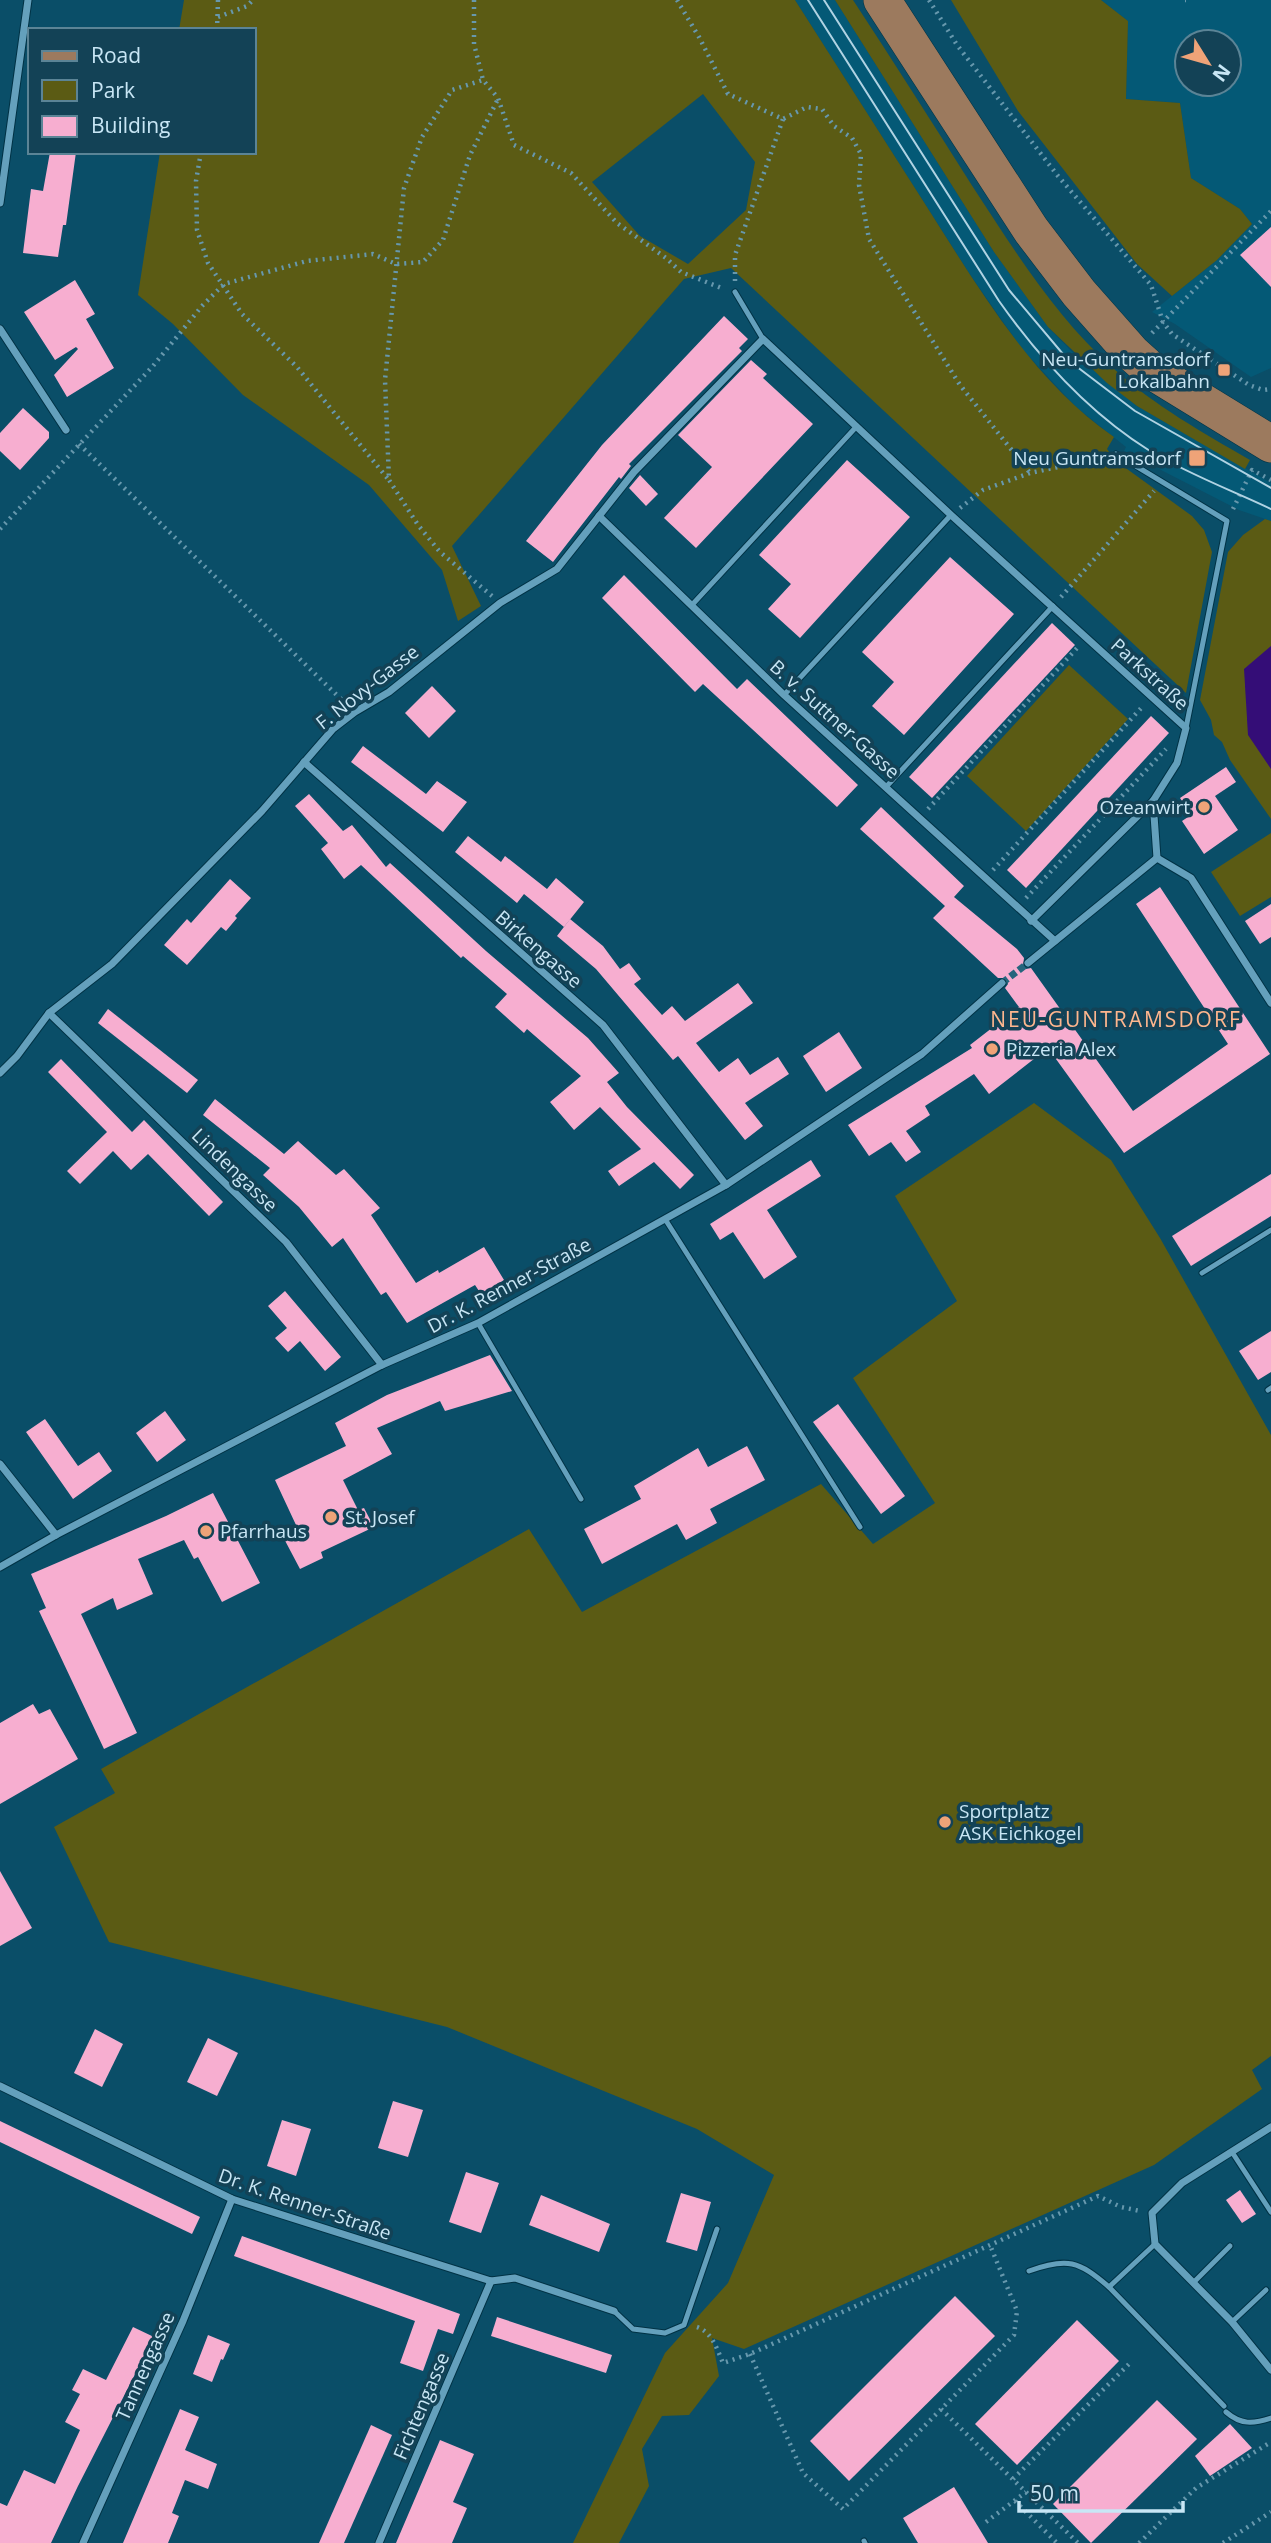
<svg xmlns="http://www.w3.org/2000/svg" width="1271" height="2543" font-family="'Open Sans',sans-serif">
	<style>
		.built { fill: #045976; fill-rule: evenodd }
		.green { fill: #5b5b14; fill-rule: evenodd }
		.water { fill: #340d77 }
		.building { fill: #f7aed0 }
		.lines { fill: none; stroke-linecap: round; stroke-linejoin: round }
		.street-tunnel { stroke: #26657d; stroke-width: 7; stroke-dasharray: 7 3.5; stroke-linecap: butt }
		.lane-casing { stroke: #003245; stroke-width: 7 }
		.street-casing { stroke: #003245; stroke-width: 9 }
		.primary-casing { stroke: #003245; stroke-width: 38 }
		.path { stroke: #6798ad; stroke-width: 4.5; stroke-dasharray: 2 5; stroke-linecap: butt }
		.lane { stroke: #64a0bc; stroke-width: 5 }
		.street { stroke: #64a0bc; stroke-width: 7 }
		.primary { stroke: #9c7a5e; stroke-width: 37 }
		.tram { stroke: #b0d3e3; stroke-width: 2 }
		.poi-dot { fill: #efa378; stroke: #134256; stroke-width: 2.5 }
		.labels { text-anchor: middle; stroke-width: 7; stroke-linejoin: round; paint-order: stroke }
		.poi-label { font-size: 19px; fill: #c8e6f5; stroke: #134256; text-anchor: start }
		.street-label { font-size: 19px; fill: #c8e6f5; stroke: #134256 }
		.neighbourhood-label { font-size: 21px; letter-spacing: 2px; fill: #feb68e; stroke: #134256 }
	</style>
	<rect width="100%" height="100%" fill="#0a4e68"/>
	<g class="built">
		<polygon points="795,0 835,0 994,252 1048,327 1075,355 1137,406 1271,483 1271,521 1239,510 1124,451 1126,447 1076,407 1022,349 969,273"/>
		<path d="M1101 0H1271V368L1251 377 1175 324 1152 312 1217 260 1252 224 1240 209 1191 178 1180 103 1126 99 1128 21ZM1187 42H1229V84H1187Z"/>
	</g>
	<g class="green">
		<path d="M184 0H795C839 69 883 138 927 207 980 290 1032 380 1114 437L1107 449 1116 461 1192 516 1204 530 1212 552 1186 693 731 268 684 279 452 546 481 606 458 621 442 570 369 485 243 395 173 324 138 295 160 152H254V30H179ZM703 94 755 162 746 210 688 264 640 236 592 182Z"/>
		<path d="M835 0H853C893 61 932 122 971 184 1013 248 1055 317 1114 369 1155 406 1202 432 1250 460L1245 469 1137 406 1107 383 1048 327 994 252Z"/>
		<polygon points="951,0 1101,0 1128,21 1126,99 1180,103 1191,178 1240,209 1252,224 1217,260 1172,296 1137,264 1018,111"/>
		<polygon points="1265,519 1271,521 1271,819 1230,760 1222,742 1214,735 1211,720 1200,700 1228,552 1243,535"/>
		<polygon points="1069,665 1128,719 1026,831 967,776"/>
		<polygon points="1271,833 1271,897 1240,916 1211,872"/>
		<polygon points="1034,1103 1111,1160 1160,1238 1271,1435 1271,2056 1252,2070 1262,2089 1154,2165 744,2349 712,2338 719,2376 689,2415 662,2416 642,2449 649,2486 619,2543 573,2543 665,2353 728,2283 774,2175 697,2129 447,2027 109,1942 54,1827 115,1793 101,1769 529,1529 582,1612 821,1484 873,1544 935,1503 853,1378 957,1301 895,1196"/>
	</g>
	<polygon class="water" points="1271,646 1271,769 1248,735 1244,669"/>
	<g class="building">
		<polygon points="50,152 76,152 66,225 63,225 58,257 23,253 31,189 43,191"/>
		<polygon points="1271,227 1271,287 1240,255"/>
		<polygon points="75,280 95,314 86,319 114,368 67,397 54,375 78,349 76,347 55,360 24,312"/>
		<polygon points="724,316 748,339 739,348 742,351 629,464 631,466 621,479 619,477 553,562 526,541 602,445"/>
		<polygon points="751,360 767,374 763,378 813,424 696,548 664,518 712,467 678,435"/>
		<polygon points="23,408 49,432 49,438 20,470 0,451 0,433"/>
		<polygon points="847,460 910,517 800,638 768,609 791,584 759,555"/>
		<polygon points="640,475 658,494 646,506 629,488"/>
		<polygon points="950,557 1014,614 904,735 872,706 894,682 862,652"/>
		<polygon points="624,575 737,689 747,679 858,785 837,807 703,684 695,692 602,598"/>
		<polygon points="1052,623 1075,645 932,798 909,777"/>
		<polygon points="432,686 456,711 429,738 405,713"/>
		<polygon points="1151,716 1169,733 1026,888 1007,870"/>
		<polygon points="363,746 426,794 437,781 467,802 443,832 351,762"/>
		<polygon points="1226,767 1236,782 1215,796 1238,830 1204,854 1182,821 1191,815 1180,798"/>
		<polygon points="309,794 343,831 352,825 386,867 390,863 486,951 588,1038 619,1073 607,1082 627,1107 694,1175 680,1189 654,1162 619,1186 608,1171 641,1149 600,1107 574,1130 550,1102 581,1076 527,1029 524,1033 495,1007 507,994 463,956 461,958 361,865 344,879 321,849 328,843 295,806"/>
		<polygon points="881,807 964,886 954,897 1017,949 1024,958 1023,966 1026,969 1031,968 1133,1111 1228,1044 1136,904 1160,887 1270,1054 1124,1153 1048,1048 989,1094 974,1074 925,1106 930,1115 906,1131 921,1152 906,1162 891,1142 869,1156 848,1125 972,1048 970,1045 1019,1007 1005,988 1008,984 1006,978 998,978 933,918 945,906 860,829"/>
		<polygon points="468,836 501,862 505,856 547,889 556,878 584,902 564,927 524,894 517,903 455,852"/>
		<polygon points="230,879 251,898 235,916 237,918 226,931 221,927 187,965 164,945 187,919 191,923"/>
		<polygon points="1271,904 1271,937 1260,944 1245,921"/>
		<polygon points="570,919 603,946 620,969 629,963 641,979 634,984 662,1015 672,1006 685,1021 738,983 753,1003 696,1043 719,1072 738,1058 750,1075 778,1057 789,1074 745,1103 763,1126 745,1140 678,1056 673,1060 596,969 557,936"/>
		<polygon points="108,1009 198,1080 187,1093 98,1023"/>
		<polygon points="839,1032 862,1068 826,1092 803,1056"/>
		<polygon points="61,1059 132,1132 144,1120 223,1202 209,1216 148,1154 131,1170 113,1151 80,1184 67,1171 107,1132 48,1072"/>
		<polygon points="215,1099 284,1154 298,1141 336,1175 344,1169 380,1208 371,1215 416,1283 438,1270 439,1273 484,1247 504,1280 481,1294 475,1285 407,1323 386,1292 381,1295 343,1238 332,1247 299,1207 263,1175 270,1168 203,1115"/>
		<polygon points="811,1160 821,1176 767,1210 797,1257 764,1279 733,1232 720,1240 710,1224"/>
		<polygon points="1271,1174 1271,1216 1191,1266 1172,1236"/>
		<polygon points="285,1291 341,1357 325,1371 300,1341 288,1352 275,1338 287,1328 268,1306"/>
		<polygon points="1271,1331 1271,1372 1258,1380 1239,1351"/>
		<polygon points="490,1355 512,1391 445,1411 440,1401 377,1428 392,1454 343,1480 358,1510 364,1508 374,1527 321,1552 323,1558 300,1569 281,1533 296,1525 275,1480 346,1446 335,1423 387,1395"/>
		<polygon points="838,1404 905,1496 881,1514 813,1422"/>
		<polygon points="165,1411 186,1440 157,1462 136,1433"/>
		<polygon points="45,1419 78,1466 99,1452 112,1471 73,1499 26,1432"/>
		<polygon points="747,1446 765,1480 710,1509 717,1523 686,1540 677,1524 602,1564 584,1529 641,1499 634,1486 698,1448 708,1467"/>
		<polygon points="213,1493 260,1583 222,1602 198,1557 194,1559 184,1540 138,1559 153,1594 117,1610 113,1598 81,1614 137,1733 104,1749 39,1611 46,1608 31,1574 166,1516"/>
		<polygon points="33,1704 39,1714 50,1709 78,1759 0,1804 0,1723"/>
		<polygon points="0,1871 32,1928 0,1946"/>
		<polygon points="95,2029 123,2044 102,2087 74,2073"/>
		<polygon points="208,2038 238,2053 217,2096 187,2082"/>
		<polygon points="393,2101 423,2110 408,2157 378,2148"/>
		<polygon points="282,2120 311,2129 296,2176 267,2166"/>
		<polygon points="0,2121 200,2217 192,2234 0,2142"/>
		<polygon points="466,2172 499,2183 481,2233 449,2222"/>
		<polygon points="1240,2190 1256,2214 1242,2223 1226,2200"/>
		<polygon points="681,2193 711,2202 697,2251 666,2242"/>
		<polygon points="541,2195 610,2224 599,2252 529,2225"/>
		<polygon points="242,2236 460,2314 453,2334 438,2329 423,2371 400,2363 415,2321 234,2256"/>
		<polygon points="955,2296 995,2336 849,2481 810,2441"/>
		<polygon points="497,2317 612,2355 606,2373 491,2336"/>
		<polygon points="1077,2320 1119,2361 1017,2465 975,2424"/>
		<polygon points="133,2327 154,2337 78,2486 51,2543 0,2543 0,2503 7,2506 24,2470 55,2484 80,2430 65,2422 80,2394 72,2390 83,2369 106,2380"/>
		<polygon points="208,2335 230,2344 223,2360 221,2359 212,2382 193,2374"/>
		<polygon points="1157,2400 1197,2439 1091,2543 1053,2504"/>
		<polygon points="180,2409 199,2417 185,2450 217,2464 208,2489 185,2480 172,2513 179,2516 168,2543 123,2543"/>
		<polygon points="1230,2424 1252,2448 1210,2476 1195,2456"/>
		<polygon points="371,2425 392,2435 344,2543 319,2543"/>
		<polygon points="440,2440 474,2454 453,2502 467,2508 452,2543 396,2543"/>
		<polygon points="954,2487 988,2543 918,2543 903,2518"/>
	</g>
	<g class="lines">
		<polyline class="street-tunnel" points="1002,983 1028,963"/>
		<defs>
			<g id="lane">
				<polyline points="735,292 763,339"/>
				<polyline points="1116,454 1227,521 1186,728"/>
				<polyline points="691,606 857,426"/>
				<polyline points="784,695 951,515"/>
				<polyline points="886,787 1053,606"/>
				<polyline points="665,1219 860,1527"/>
				<polyline points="1202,1273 1271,1230"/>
				<polyline points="478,1323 581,1499"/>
				<polyline points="1268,1390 1271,1388"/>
				<polyline points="1232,2152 1271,2212"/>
				<path d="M1029 2271C1067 2257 1079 2261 1109 2287L1155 2244"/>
				<polyline points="1193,2283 1230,2246"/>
				<polyline points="1109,2287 1224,2406"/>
				<polyline points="614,2311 633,2329 665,2333 684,2325 717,2229"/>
				<polyline points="1232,2322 1266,2290"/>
				<path d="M1226 2412C1241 2425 1253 2424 1271 2418"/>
				<polyline points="864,2541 865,2543"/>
			</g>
			<g id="street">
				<polyline points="0,203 28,0"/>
				<polyline points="0,329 66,430"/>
				<polyline points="599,516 784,695 1055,941"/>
				<polyline points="304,762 603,1025 726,1185"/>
				<polyline points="1157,858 1191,878 1271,1003"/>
				<polyline points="1031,921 1153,801"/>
				<polyline points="1028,963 1157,858"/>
				<polyline points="49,1013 286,1242 382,1365"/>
				<polyline points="0,1073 17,1056 49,1013 112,964 262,811 333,729 355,712 389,692 500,603 557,569 634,472 763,339 951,515 1186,728 1177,763 1153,801 1157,858"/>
				<polyline points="0,1464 56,1535"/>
				<polyline points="0,1567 56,1535 382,1365 478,1323 726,1185 922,1054 1002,983"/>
				<polyline points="0,2086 232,2199 491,2281 515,2278 614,2311"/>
				<polyline points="1271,2127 1182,2183 1152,2213 1155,2244 1232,2322 1271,2370"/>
				<polyline points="83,2543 183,2321 232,2199"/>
				<polyline points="379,2543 491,2281"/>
			</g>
			<polyline id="primary" points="882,0 1031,230 1079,293 1132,353 1152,371 1271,444"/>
		</defs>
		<use href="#lane" class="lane-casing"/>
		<use href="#street" class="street-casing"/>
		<use href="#primary" class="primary-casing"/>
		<g class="path">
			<polyline points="474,0 474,44 483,80"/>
			<polyline points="677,0 699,37 728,94 783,119 807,107 822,109 834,126 852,138 861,154 859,185 869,239 960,385 1030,473"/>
			<polyline points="929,0 957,45 1058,176 1151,285 1163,322 1172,334 1249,385 1263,390 1271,389"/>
			<polyline points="1185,0 1186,0"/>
			<polyline points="218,17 247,6 253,0"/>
			<polyline points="217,30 218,0"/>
			<polyline points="201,152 196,181 197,230 208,263 242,314 297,367 388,479"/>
			<polyline points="735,281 735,255 783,119"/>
			<polyline points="1152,333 1271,211"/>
			<polyline points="79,444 346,704"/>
			<polyline points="960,508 983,490 1030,473 1105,457"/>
			<polyline points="1233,509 1252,470 1271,480"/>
			<polyline points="0,529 153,366 202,306 224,284 307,261 373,254 396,264 423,262 443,240 470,155 498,99"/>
			<polyline points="492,596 440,552 418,525 389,480 385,380 404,188 422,137 452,90 483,80 498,98 514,145 571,173 617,223 666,258 681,272 724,289"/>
			<polyline points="1061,597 1154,491"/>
			<polyline points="928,809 1079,646"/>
			<polyline points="993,870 1143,706"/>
			<polyline points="1026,898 1166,749"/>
			<path d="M697 2327C712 2332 717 2349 723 2363L750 2354 1098 2196 1121 2207 1140 2211"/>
			<polyline points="750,2354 803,2473 843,2509 1014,2335 1017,2311 990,2245"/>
			<polyline points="941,2409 1078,2543"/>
			<polyline points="1013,2479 1131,2362"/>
			<polyline points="1015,2501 1057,2543"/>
			<polyline points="986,2522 1026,2492"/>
			<polyline points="1139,2543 1196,2488 1271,2442"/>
			<polyline points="1223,2543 1271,2512"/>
		</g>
		<use href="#lane" class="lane"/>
		<use href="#street" class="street"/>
		<use href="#primary" class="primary"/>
		<g class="tram">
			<path d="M808 0 999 301C1040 359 1089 413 1150 451 1188 474 1231 490 1271 509"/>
			<polyline points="824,0 1009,290 1068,360 1135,411 1271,488"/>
		</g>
	</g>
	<g class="poi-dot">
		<rect x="1217" y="363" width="14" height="14" rx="3.5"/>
		<rect x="1188" y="449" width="18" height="18" rx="3.5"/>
		<circle cx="1204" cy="807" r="7"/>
		<circle cx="992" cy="1049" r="7"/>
		<circle cx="331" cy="1517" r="7"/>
		<circle cx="206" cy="1531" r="7"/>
		<circle cx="945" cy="1822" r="7"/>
	</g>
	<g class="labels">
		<g class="poi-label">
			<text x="1210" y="366" text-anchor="end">Neu-Guntramsdorf<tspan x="1210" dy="22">Lokalbahn</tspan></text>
			<text x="1181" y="465" text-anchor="end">Neu Guntramsdorf</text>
			<text x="1190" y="814" text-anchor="end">Ozeanwirt</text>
			<text x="1006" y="1056">Pizzeria Alex</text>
			<text x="345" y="1524">St. Josef</text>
			<text x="220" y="1538">Pfarrhaus</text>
			<text x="959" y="1818">Sportplatz<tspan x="959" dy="22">ASK Eichkogel</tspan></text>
		</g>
		<g class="street-label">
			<text transform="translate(1150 674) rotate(42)" y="7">Parkstraße</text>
			<text transform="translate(367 687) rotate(-38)" y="7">F. Novy-Gasse</text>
			<text transform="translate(835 719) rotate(42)" y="7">B. v. Suttner-Gasse</text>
			<text transform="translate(539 949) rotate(41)" y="7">Birkengasse</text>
			<text transform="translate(235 1170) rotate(44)" y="7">Lindengasse</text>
			<text transform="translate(509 1285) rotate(-28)" y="7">Dr. K. Renner-Straße</text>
			<text transform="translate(305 2204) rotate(19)" y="7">Dr. K. Renner-Straße</text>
			<text transform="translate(145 2366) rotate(-66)" y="7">Tannengasse</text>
			<text transform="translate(421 2406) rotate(-67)" y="7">Fichtengasse</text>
		</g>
		<g class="neighbourhood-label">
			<text x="1116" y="1027">NEU-GUNTRAMSDORF</text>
		</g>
	</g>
	<rect x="28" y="28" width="228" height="126" fill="#134256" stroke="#5b8496" stroke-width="2"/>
	<rect x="42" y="51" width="35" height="10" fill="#9c7a5e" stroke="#5b8496" stroke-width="2"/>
	<text x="91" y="63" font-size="21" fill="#c8e6f5">Road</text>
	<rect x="42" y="80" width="35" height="21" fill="#5b5b14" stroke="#5b8496" stroke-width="2"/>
	<text x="91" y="98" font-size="21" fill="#c8e6f5">Park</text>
	<rect x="42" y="116" width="35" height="21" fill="#f7aed0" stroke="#5b8496" stroke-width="2"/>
	<text x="91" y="133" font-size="21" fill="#c8e6f5">Building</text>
	<g transform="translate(1208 63) rotate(127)"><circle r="33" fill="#134256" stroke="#5b8496" stroke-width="2"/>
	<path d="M0-5L12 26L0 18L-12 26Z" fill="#efa378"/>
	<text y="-10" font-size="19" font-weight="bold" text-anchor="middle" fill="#c8e6f5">N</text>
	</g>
	<path d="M1019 2501v10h164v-10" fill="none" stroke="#c8e6f5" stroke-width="3.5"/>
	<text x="1030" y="2501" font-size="21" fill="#c8e6f5" stroke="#134256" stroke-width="5" paint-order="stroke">50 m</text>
</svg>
